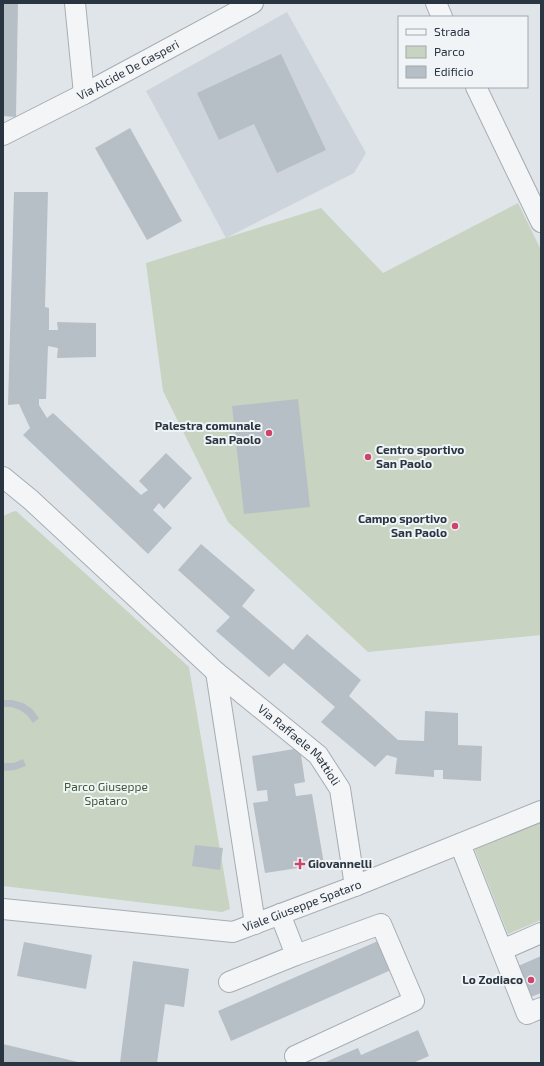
<svg xmlns="http://www.w3.org/2000/svg" width="544" height="1066" font-family="'Exo 2',sans-serif">
	<style>
		.built { fill: #ced4db }
		.green { fill: #c8d3c1 }
		.building { fill: #b7bfc6 }
		.lines { fill: none; stroke-linecap: round; stroke-linejoin: round }
		.minor-casing { stroke: #a5adb3; stroke-width: 22 }
		.minor { stroke: #f3f5f7; stroke-width: 20 }
		.poi-dot { fill: #ce456c; stroke: #f0f4f7; stroke-width: 1.5 }
		.labels { text-anchor: middle; stroke-width: 4; stroke-linejoin: round; paint-order: stroke }
		.street-label { font-size: 12px; fill: #293541; stroke: #f0f4f7 }
		.poi-label { font-size: 12px; font-weight: bold; fill: #293541; stroke: #f0f4f7; text-anchor: end }
		.park-label { font-size: 12px; fill: #425c36; stroke: #f0f4f7 }
	</style>
	<rect width="100%" height="100%" fill="#e0e5e9"/>
	<polygon class="built" points="287,12 366,153 354,173 226,238 146,91"/>
	<g class="green">
		<polygon points="518,203 541,250 541,635 368,652 228,522 163,391 146,263 321,208 383,273"/>
		<polygon points="16,511 189,667 230,909 222,912 3,886 3,516 12,512"/>
		<polygon points="541,821 541,920 508,934 474,848"/>
	</g>
	<g class="building">
		<polygon points="3,3 18,3 16,117 3,116"/>
		<polygon points="281,54 326,150 277,173 254,124 219,140 197,93"/>
		<polygon points="130,128 182,221 147,240 95,148"/>
		<polygon points="14,192 48,192 45,307 49,308 49,330 58,330 57,322 96,323 96,357 57,358 58,348 48,346 46,399 39,399 39,405 47,418 53,413 141,495 148,490 139,481 166,453 192,478 164,509 159,503 153,510 172,528 148,554 23,435 30,428 19,404 8,405"/>
		<polygon points="298,399 310,507 244,514 232,406"/>
		<polygon points="201,544 255,590 242,606 293,650 307,634 361,680 349,696 398,740 424,741 425,711 458,713 458,745 482,746 481,781 443,779 443,770 434,770 434,777 395,774 397,758 387,755 375,767 321,722 335,707 284,663 269,677 216,631 230,617 178,570"/>
		<polygon points="3,700 12,700 23,703 32,709 39,718 33,723 27,715 20,710 11,707 3,707"/>
		<polygon points="300,748 305,782 294,784 296,796 312,794 324,864 265,873 253,803 268,801 267,790 257,791 252,756"/>
		<polygon points="23,759 26,766 15,770 3,771 3,763 14,763"/>
		<polygon points="195,845 223,848 220,870 192,866"/>
		<polygon points="378,941 391,970 231,1041 218,1011"/>
		<polygon points="24,942 92,955 86,989 17,976"/>
		<polygon points="541,956 541,993 528,998 516,967"/>
		<polygon points="133,961 189,969 184,1007 165,1004 157,1063 120,1063"/>
		<polygon points="418,1030 429,1056 413,1063 323,1063 358,1048 361,1055"/>
		<polygon points="3,1044 78,1062 78,1063 3,1063"/>
	</g>
	<g class="lines">
		<defs>
			<g id="minor">
				<polyline points="75,3 84,94"/>
				<polyline points="436,3 442,17"/>
				<polyline points="476,87 541,222"/>
				<path id="s1" d="M3 135 84 94 253 3"/>
				<path id="s2" d="M3 477 31 500 216 672 318 755 340 789 355 886"/>
				<polyline points="216,672 255,924"/>
				<polyline points="460,844 527,1014 541,1008"/>
				<path id="s3" d="M3 909 233 932 355 886 541 811"/>
				<polyline points="280,914 296,955"/>
				<polyline points="502,950 541,933"/>
				<polyline points="229,982 296,955 381,924 414,1001 295,1056"/>
			</g>
		</defs>
		<use href="#minor" class="minor-casing"/>
		<use href="#minor" class="minor"/>
	</g>
	<g class="poi-dot">
		<circle cx="269" cy="433" r="4"/>
		<circle cx="368" cy="457" r="4"/>
		<circle cx="455" cy="526" r="4"/>
		<path d="M298 858h4v4h4v4h-4v4h-4v-4h-4v-4h4z"/>
		<circle cx="531" cy="980" r="4"/>
	</g>
	<g class="labels">
		<g class="street-label">
			<text dy="4" stroke="none"><textPath href="#s1" startOffset="141">Via Alcide De Gasperi</textPath></text>
			<text dy="4" stroke="none"><textPath href="#s2" startOffset="400">Via Raffaele Mattioli</textPath></text>
			<text dy="4" stroke="none"><textPath href="#s3" startOffset="305">Viale Giuseppe Spataro</textPath></text>
		</g>
		<g class="poi-label">
			<text x="261" y="430">Palestra comunale<tspan x="261" dy="14">San Paolo</tspan></text>
			<text x="376" y="454" text-anchor="start">Centro sportivo<tspan x="376" dy="14">San Paolo</tspan></text>
			<text x="447" y="523">Campo sportivo<tspan x="447" dy="14">San Paolo</tspan></text>
			<text x="308" y="868" text-anchor="start">Giovannelli</text>
			<text x="523" y="984">Lo Zodiaco</text>
		</g>
		<g class="park-label">
			<text x="106" y="791">Parco Giuseppe<tspan x="106" dy="14">Spataro</tspan></text>
		</g>
	</g>
	<rect width="544" height="1066" fill="none" stroke="#293541" stroke-width="8"/>
	<rect x="398" y="16" width="130" height="72" fill="#f0f4f7" stroke="#a0a8ae"/>
	<rect x="406" y="29" width="20" height="6" fill="#f3f5f7" stroke="#a0a8ae"/>
	<text x="434" y="36" font-size="12" fill="#293541">Strada</text>
	<rect x="406" y="46" width="20" height="12" fill="#c8d3c1" stroke="#a0a8ae"/>
	<text x="434" y="56" font-size="12" fill="#293541">Parco</text>
	<rect x="406" y="66" width="20" height="12" fill="#b7bfc6" stroke="#a0a8ae"/>
	<text x="434" y="76" font-size="12" fill="#293541">Edificio</text>
</svg>
